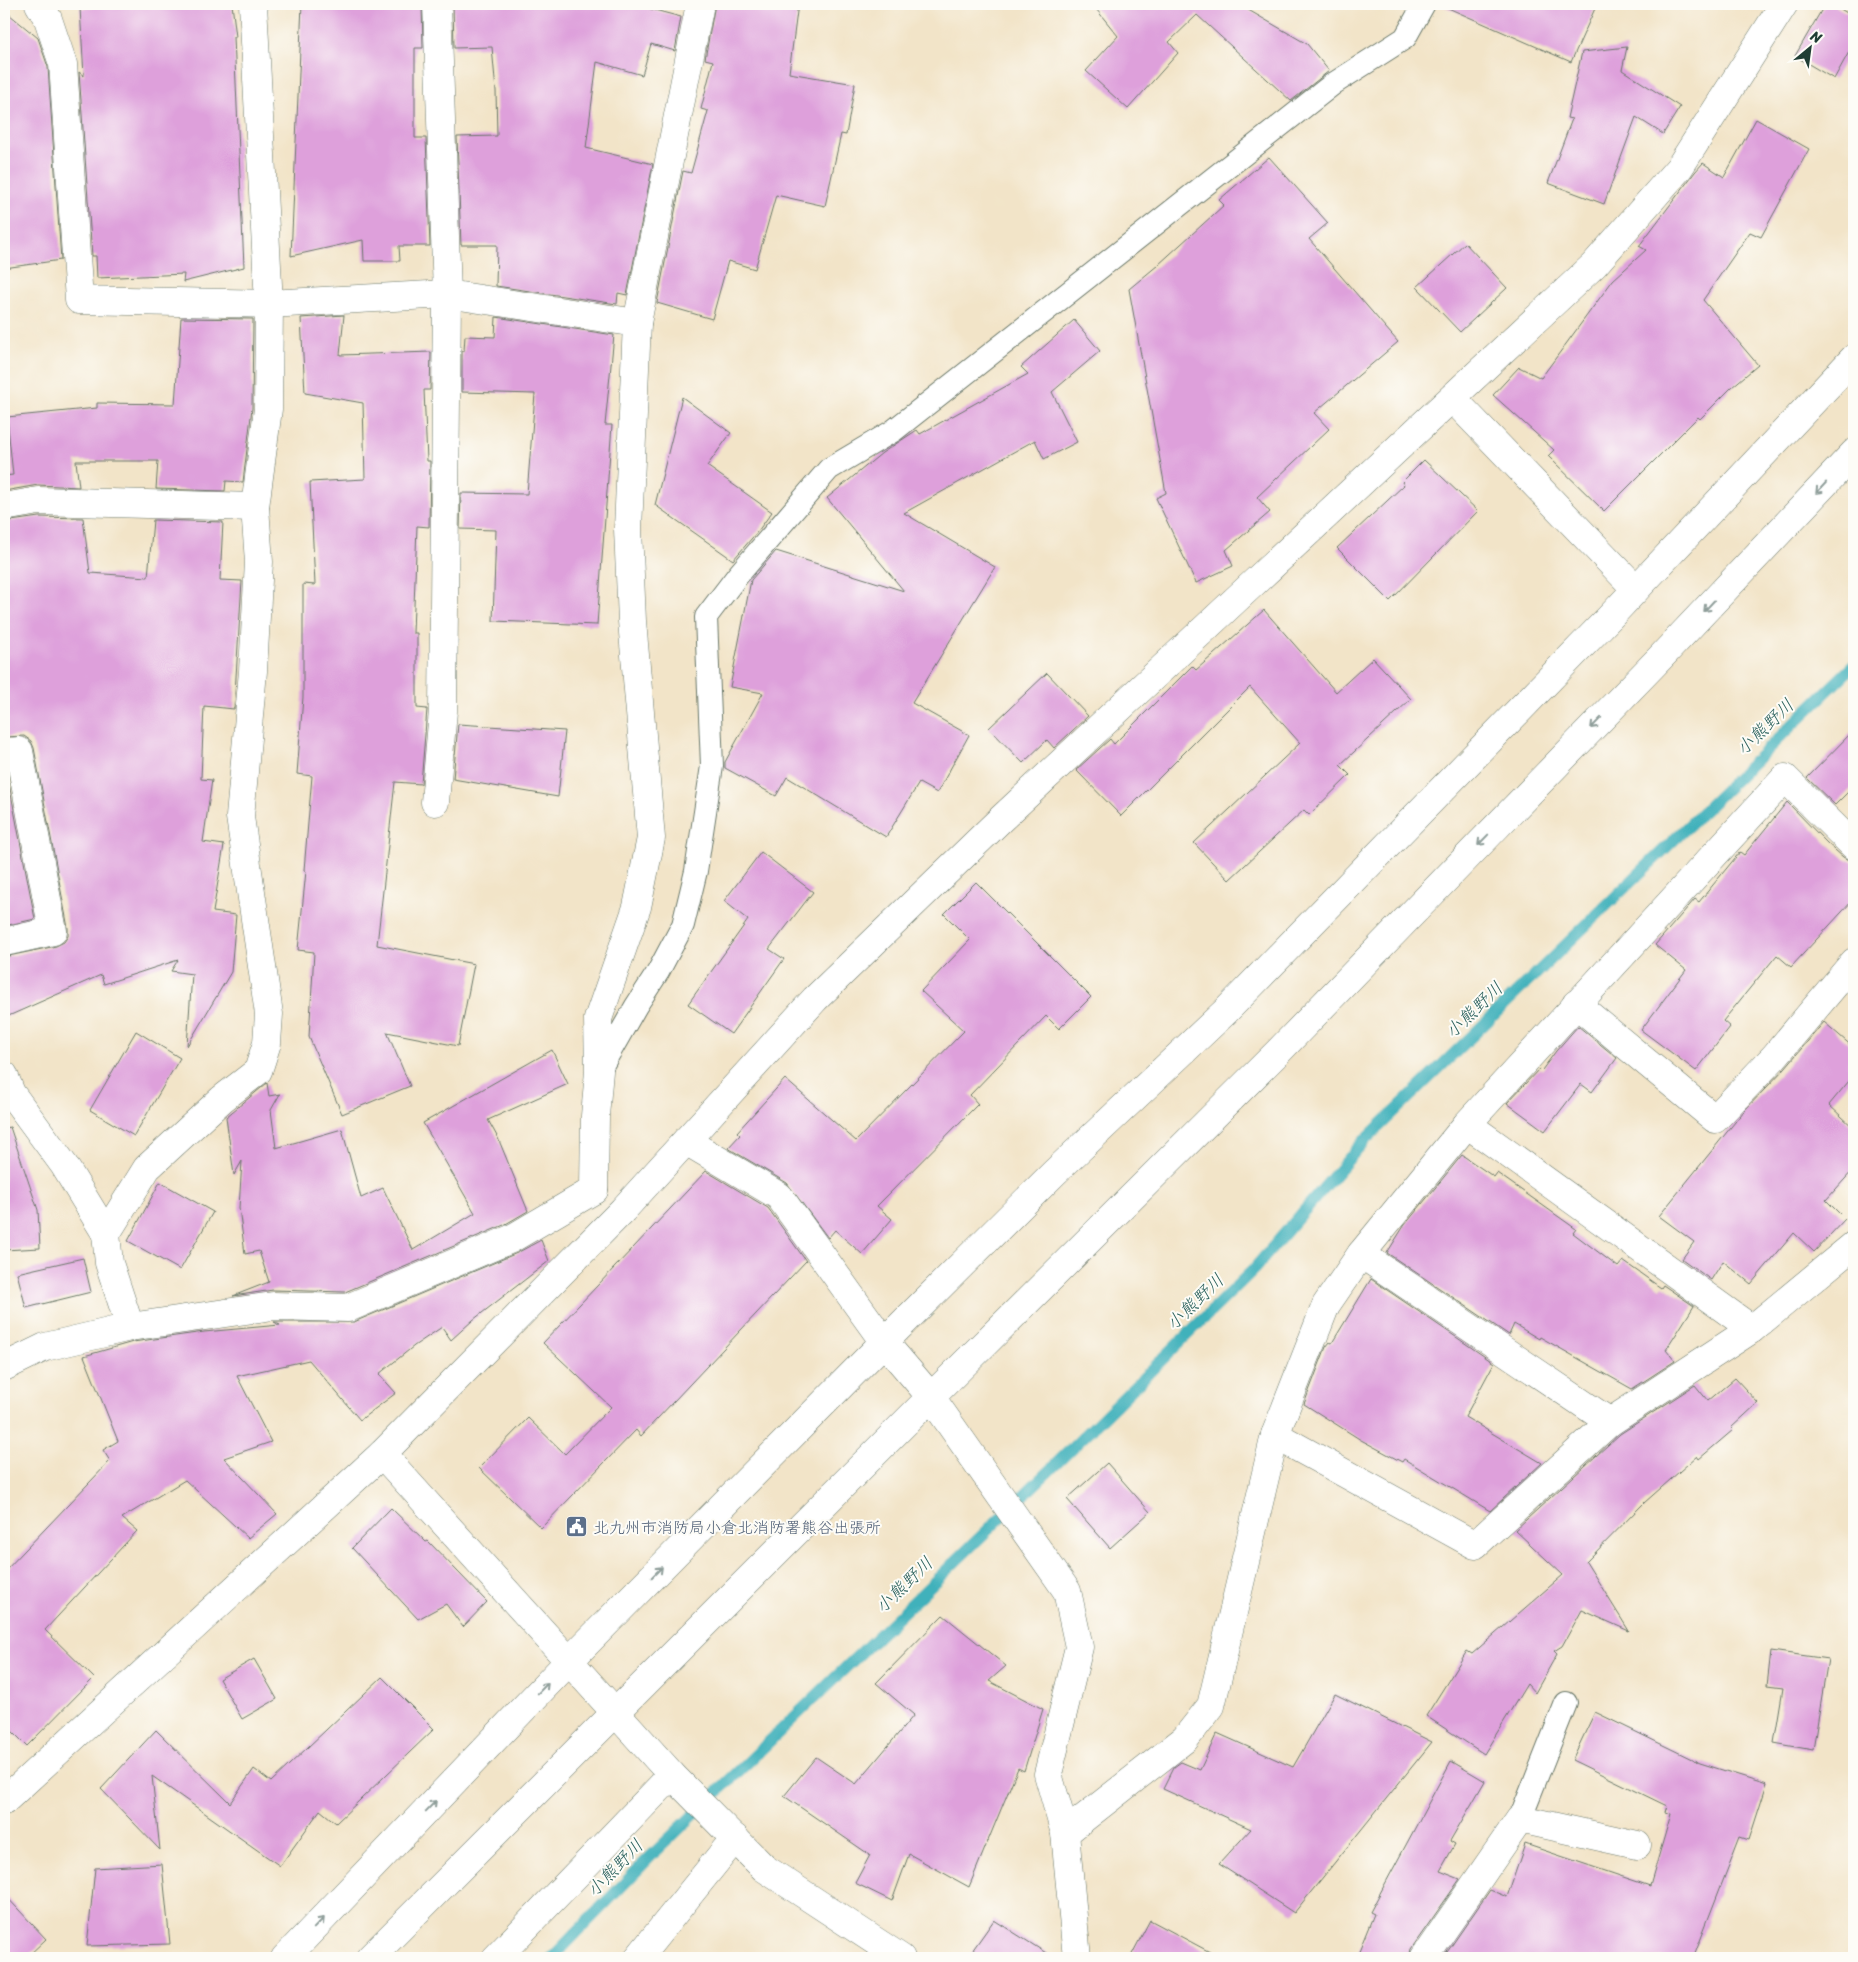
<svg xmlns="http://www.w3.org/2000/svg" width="1858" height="1962" font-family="Sriracha,'Klee One',sans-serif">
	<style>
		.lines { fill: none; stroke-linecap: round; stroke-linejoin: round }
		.stream { stroke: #41b1bb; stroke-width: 12 }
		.building { fill: #dea0db }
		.service-casing { stroke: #697768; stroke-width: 24 }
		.minor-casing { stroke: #697768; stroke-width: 29 }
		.tertiary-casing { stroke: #697768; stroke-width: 29 }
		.service { stroke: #fff; stroke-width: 22 }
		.minor { stroke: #fff; stroke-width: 28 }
		.tertiary { stroke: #fff; stroke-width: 28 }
		.oneway { stroke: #8f9e9a }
		.labels { text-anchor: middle; stroke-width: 4; stroke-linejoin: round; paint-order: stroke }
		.service-label { font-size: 16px; fill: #4e5e75; stroke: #fdfcf7; text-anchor: start }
		.water-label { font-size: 18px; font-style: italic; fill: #29605c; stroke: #fdfcf7 }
	</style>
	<rect width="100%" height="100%" fill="#fdfcf7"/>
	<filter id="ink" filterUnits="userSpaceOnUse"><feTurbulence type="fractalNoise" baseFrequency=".02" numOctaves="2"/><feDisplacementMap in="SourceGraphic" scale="10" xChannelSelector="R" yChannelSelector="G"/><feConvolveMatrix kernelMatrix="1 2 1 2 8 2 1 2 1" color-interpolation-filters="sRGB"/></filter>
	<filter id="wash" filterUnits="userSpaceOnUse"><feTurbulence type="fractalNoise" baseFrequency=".0096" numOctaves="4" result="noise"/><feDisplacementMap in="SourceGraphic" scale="20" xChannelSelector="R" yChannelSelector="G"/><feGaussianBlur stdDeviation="1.12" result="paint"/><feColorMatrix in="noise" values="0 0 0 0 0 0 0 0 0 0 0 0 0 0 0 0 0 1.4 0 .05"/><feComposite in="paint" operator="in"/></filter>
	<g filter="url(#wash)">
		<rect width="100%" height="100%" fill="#f2e4c8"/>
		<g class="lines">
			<polyline class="stream" points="552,1958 648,1859 1057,1463 1254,1269 1365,1140 1854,665"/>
		</g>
		<g id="blocks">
			<g class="building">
				<polygon points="92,4 232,4 236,37 234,37 244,267 183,282 184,274 97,278 96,256 92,256 79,72 84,76 80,8 93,8"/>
				<polygon points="302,4 422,4 423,48 415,48 415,138 426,138 430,246 399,246 400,261 364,261 363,240 291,256"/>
				<polygon points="453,4 632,4 681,17 675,51 651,44 642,75 597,62 586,148 653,164 627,295 618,293 617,304 496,286 497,245 461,245 457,137 497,136 496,91 492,47 454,48"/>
				<polygon points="715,4 798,4 789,73 855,84 846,135 841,134 825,206 776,195 755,269 728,261 712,319 657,303 683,171 691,173 708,111 701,109 713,61 705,59"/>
				<polygon points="1092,4 1238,4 1307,44 1329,71 1291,101 1197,15 1169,42 1178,53 1128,109 1086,71 1118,36"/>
				<polygon points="1439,4 1597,4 1571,62"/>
				<polygon points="1825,4 1832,4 1854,17 1854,43 1834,79 1795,56"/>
				<polygon points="4,10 38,38 48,67 61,260 4,268"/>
				<polygon points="1627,47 1622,70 1680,107 1663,134 1636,117 1604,204 1548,183 1572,119 1567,118 1582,52"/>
				<polygon points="1756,119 1809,149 1761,237 1750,232 1703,300 1758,365 1732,387 1700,419 1698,417 1604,511 1548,456 1554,450 1493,395 1519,367 1541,378 1613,280 1646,250 1639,246 1695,172 1703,163 1724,177"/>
				<polygon points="1269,157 1328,223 1309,239 1398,342 1314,413 1329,429 1257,497 1270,512 1226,550 1233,566 1196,583 1156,498 1166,493 1129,289 1158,265 1224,205 1219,200"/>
				<polygon points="1465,243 1507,288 1460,332 1417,287"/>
				<polygon points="344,315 340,355 431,352 430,390 424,390 427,461 430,461 429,527 417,526 413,633 417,633 417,708 427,709 421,784 395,782 377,945 474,964 458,1046 387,1032 410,1086 342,1114 309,1037 314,952 298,950 306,871 304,870 312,776 297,774 303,697 303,584 315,585 310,482 365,479 363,403 305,393 301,318"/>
				<polygon points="496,317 614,335 605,425 612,425 597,625 493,621 496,530 460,529 461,493 527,494 535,394 462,392 462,351 464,351 465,336 495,337"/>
				<polygon points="181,318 253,319 252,408 243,482 226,481 225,491 156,489 158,461 76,461 79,487 38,485 4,491 4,476 13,475 7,417 97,408 97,403 175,404"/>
				<polygon points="1074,320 1100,351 1052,392 1077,442 1044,459 1035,440 904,513 995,567 912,703 969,735 937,793 919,783 886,837 787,777 776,796 725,768 725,762 763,693 730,687 751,580 776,551 904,591 827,498 882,453 917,430 920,434 1028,374 1021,367"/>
				<polygon points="682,397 731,433 707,466 772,512 758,531 733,560 655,505"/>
				<polygon points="1424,460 1478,511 1390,601 1337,548 1404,485 1402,482"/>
				<polygon points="39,517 83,518 90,573 148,577 153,520 223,522 220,580 242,581 234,709 204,706 201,779 212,780 203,842 224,845 213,912 236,915 231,972 187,1046 192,974 171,971 178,960 104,984 101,975 4,1018 4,957 56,946 64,942 68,936 68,928 34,748 31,741 24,736 4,737 4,522"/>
				<polygon points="1264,610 1336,692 1373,658 1411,699 1340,765 1350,775 1309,815 1304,810 1229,880 1194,843 1300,743 1250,687 1121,816 1076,770 1110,739 1114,744 1192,666 1196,670"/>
				<polygon points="1047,673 1088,716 1054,748 1047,740 1023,763 989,728"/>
				<polygon points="458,724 565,731 558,797 453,779"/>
				<polygon points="1854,730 1854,786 1835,805 1807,778"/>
				<polygon points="4,768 6,768 35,919 4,926"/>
				<polygon points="1787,802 1827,843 1843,857 1854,863 1854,899 1791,967 1777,955 1723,1021 1730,1027 1696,1071 1641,1030 1686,970 1655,945 1695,899 1699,902 1740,852 1744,855"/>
				<polygon points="761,852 813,892 769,949 784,959 731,1034 688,1004 748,920 724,901"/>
				<polygon points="976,882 1091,997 1059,1029 1046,1016 970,1095 978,1104 877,1206 892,1219 862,1254 835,1230 828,1238 787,1183 728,1148 740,1135 737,1132 785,1079 856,1141 964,1031 921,991 970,940 944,914"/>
				<polygon points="1824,1022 1854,1048 1854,1075 1829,1105 1854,1128 1854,1169 1826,1200 1845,1219 1814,1252 1794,1233 1751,1284 1723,1261 1711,1280 1682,1259 1694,1242 1659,1216 1744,1111 1785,1068"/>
				<polygon points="1578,1026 1617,1058 1592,1092 1581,1084 1545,1131 1507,1103 1540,1068 1542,1070 1556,1051"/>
				<polygon points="136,1031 180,1058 134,1136 90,1110"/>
				<polygon points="552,1050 568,1084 488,1120 498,1138 528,1211 504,1225 345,1292 273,1290 233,1296 269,1282 259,1251 245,1254 239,1208 242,1161 234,1175 226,1117 267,1083 269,1096 280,1094 271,1110 276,1148 342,1129 361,1198 383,1188 413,1250 475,1213 423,1123"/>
				<polygon points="10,1127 38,1210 40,1248 4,1250 4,1128"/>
				<polygon points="1462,1155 1494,1177 1497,1173 1576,1229 1573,1233 1618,1267 1623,1261 1661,1288 1663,1285 1694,1306 1666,1350 1675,1361 1632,1389 1540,1337 1539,1339 1514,1324 1509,1335 1387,1253 1404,1226"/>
				<polygon points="706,1171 768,1208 806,1261 641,1436 636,1430 541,1528 479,1468 528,1418 565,1454 611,1407 543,1343"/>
				<polygon points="160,1182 213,1212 180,1270 128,1241"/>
				<polygon points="541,1240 549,1261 473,1320 451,1340 442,1327 414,1346 379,1374 396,1393 360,1420 309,1360 237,1376 271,1442 224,1458 277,1514 248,1538 185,1480 122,1518 137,1531 45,1630 94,1678 27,1746 4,1723 4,1572 110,1461 103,1450 118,1441 84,1356 133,1342 204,1332 280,1325 274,1322 354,1322 517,1253"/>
				<polygon points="83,1258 91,1292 26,1308 17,1273"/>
				<polygon points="1371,1279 1494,1363 1465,1417 1542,1463 1490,1511 1404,1459 1402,1462 1361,1440 1304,1404 1326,1347 1330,1342 1332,1343"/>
				<polygon points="1735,1378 1758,1403 1731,1428 1733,1430 1699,1459 1697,1456 1644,1503 1586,1562 1629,1631 1582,1610 1562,1646 1554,1651 1557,1654 1535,1693 1527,1684 1484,1754 1426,1716 1467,1651 1472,1654 1563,1575 1515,1530 1620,1434 1695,1385 1708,1401"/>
				<polygon points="1107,1463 1150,1512 1110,1548 1067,1499"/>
				<polygon points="391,1508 426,1542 428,1541 487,1602 463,1627 446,1604 418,1619 352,1548"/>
				<polygon points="943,1615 1006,1666 989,1681 1043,1709 1024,1771 1018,1768 969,1887 909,1854 892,1901 855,1883 870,1855 784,1796 816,1757 856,1784 914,1715 876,1683"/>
				<polygon points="1771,1651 1828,1659 1813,1750 1774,1743 1783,1688 1767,1686"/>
				<polygon points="254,1659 277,1699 242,1719 219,1679"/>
				<polygon points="382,1677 434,1729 336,1823 320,1810 280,1866 152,1776 160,1850 101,1789 156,1730 230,1803 254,1769 271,1782"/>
				<polygon points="1335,1694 1432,1742 1294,1913 1219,1864 1251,1829 1163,1789 1174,1767 1181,1762 1200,1770 1217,1733 1293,1767"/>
				<polygon points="1595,1712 1700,1763 1767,1784 1749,1840 1740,1837 1693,1958 1443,1958 1490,1890 1507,1897 1525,1844 1650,1886 1671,1814 1665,1812 1667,1806 1572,1760"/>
				<polygon points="1451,1761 1485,1781 1450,1841 1455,1844 1440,1871 1460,1879 1411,1949 1409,1958 1356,1958 1374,1914 1370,1912"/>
				<polygon points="162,1864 170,1944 87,1946 95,1868"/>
				<polygon points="4,1894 46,1939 26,1958 4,1958"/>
				<polygon points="994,1920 1054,1958 967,1958"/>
				<polygon points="1150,1920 1221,1958 1130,1958"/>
			</g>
		</g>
	</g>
	<g filter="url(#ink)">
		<use href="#blocks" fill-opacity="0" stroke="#697768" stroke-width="1"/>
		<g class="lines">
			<defs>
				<g id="service">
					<polyline points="599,1071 636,1006 658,972 683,925 696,871 712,766 706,617 738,575 829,469 893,431 1333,84 1405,38 1424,4"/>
					<polyline points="1520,1819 1566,1703"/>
				</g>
				<g id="minor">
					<polyline points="39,4 48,19 63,64 79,300 269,304 447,294 637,323"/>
					<polyline points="1453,399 1636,589"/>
					<polyline points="4,507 38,501 255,507"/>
					<polyline points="4,753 19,751 53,931 4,942"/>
					<polyline points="435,802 443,711 447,294 437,4"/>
					<polyline points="1576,1004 1715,1119 1774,1057 1854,962"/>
					<polyline points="4,1075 11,1093 64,1165 106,1234"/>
					<polyline points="1467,1124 1752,1329"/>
					<polyline points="686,1141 779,1196 884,1342 931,1397 1067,1591 1079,1647 1048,1774 1065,1833 1077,1958"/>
					<polyline points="594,1190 595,1116 599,1071 598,1019 637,907 651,838 632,621 628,529 637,323 700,4"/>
					<polyline points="1361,1254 1610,1422"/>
					<polyline points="130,1327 109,1263 106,1234 147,1168 222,1099 258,1071 267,1043 269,1014 240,817 253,671 259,562 255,507 268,409 269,304 253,4"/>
					<polyline points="4,1367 45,1347 130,1327 273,1306 348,1308 511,1239 594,1190"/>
					<polyline points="1275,1435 1326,1305 1361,1254 1467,1124 1785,778 1854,846"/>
					<polyline points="382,1454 672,1775 764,1868 901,1958"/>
					<polyline points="1065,1833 1185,1739 1211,1706 1275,1435 1475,1545 1610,1422 1752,1329 1854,1245"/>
					<polyline points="496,1958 672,1775"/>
					<polyline points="638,1958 735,1838"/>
					<polyline points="1424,1958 1520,1819 1637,1845"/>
				</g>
				<g id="tertiary">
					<polyline points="4,1801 382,1454 623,1210 815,999 1000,820 1594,265 1679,168 1784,4"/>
					<polyline points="285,1958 569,1661 884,1342 1054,1173 1226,1011 1610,617 1854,358"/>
					<polyline points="370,1958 931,1397 1278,1052 1661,657 1854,453"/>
				</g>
			</defs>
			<use href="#service" class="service-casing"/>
			<use href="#minor" class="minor-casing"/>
			<use href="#tertiary" class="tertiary-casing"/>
			<use href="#service" class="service"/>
			<use href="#minor" class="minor"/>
			<use href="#tertiary" class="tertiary"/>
		</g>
		<defs><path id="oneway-shaft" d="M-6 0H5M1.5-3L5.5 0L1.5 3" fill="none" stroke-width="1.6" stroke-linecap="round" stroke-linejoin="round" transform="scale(1.25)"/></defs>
		<g class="oneway">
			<use href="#oneway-shaft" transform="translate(1821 488) rotate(133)"/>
			<use href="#oneway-shaft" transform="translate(1709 606) rotate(133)"/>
			<use href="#oneway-shaft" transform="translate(1596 723) rotate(134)"/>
			<use href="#oneway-shaft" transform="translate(1483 840) rotate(134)"/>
			<use href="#oneway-shaft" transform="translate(657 1572) rotate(-45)"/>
			<use href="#oneway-shaft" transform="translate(543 1688) rotate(-46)"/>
			<use href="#oneway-shaft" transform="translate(431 1806) rotate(-46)"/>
			<use href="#oneway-shaft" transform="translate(319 1923) rotate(-46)"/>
		</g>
	</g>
	<defs>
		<symbol id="civic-square" viewBox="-11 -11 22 22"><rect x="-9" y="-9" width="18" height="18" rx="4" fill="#5c6f8a" stroke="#fdfcf7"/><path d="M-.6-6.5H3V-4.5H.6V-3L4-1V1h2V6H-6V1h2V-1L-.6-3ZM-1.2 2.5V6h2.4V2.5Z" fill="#fff"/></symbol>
	</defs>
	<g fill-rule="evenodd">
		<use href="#civic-square" x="564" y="1514" width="25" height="25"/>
	</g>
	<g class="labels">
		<g class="service-label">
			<text x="593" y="1533">北九州市消防局小倉北消防署熊谷出張所</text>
		</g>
		<g class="water-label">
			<text transform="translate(1765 727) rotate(-44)" y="6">小熊野川</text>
			<text transform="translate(1474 1010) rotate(-44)" y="6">小熊野川</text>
			<text transform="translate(1195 1302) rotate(-44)" y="6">小熊野川</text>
			<text transform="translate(904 1585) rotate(-44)" y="6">小熊野川</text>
			<text transform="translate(615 1868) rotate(-46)" y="6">小熊野川</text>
		</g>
	</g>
	<rect width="1858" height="1962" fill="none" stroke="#fdfcf7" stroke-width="20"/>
	<g transform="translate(1810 48) rotate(29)" stroke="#fdfcf7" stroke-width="4" paint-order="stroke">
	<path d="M0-4L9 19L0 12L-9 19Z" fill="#1f3d34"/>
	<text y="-8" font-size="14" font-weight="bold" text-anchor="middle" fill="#1f3d34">N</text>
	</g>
</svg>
